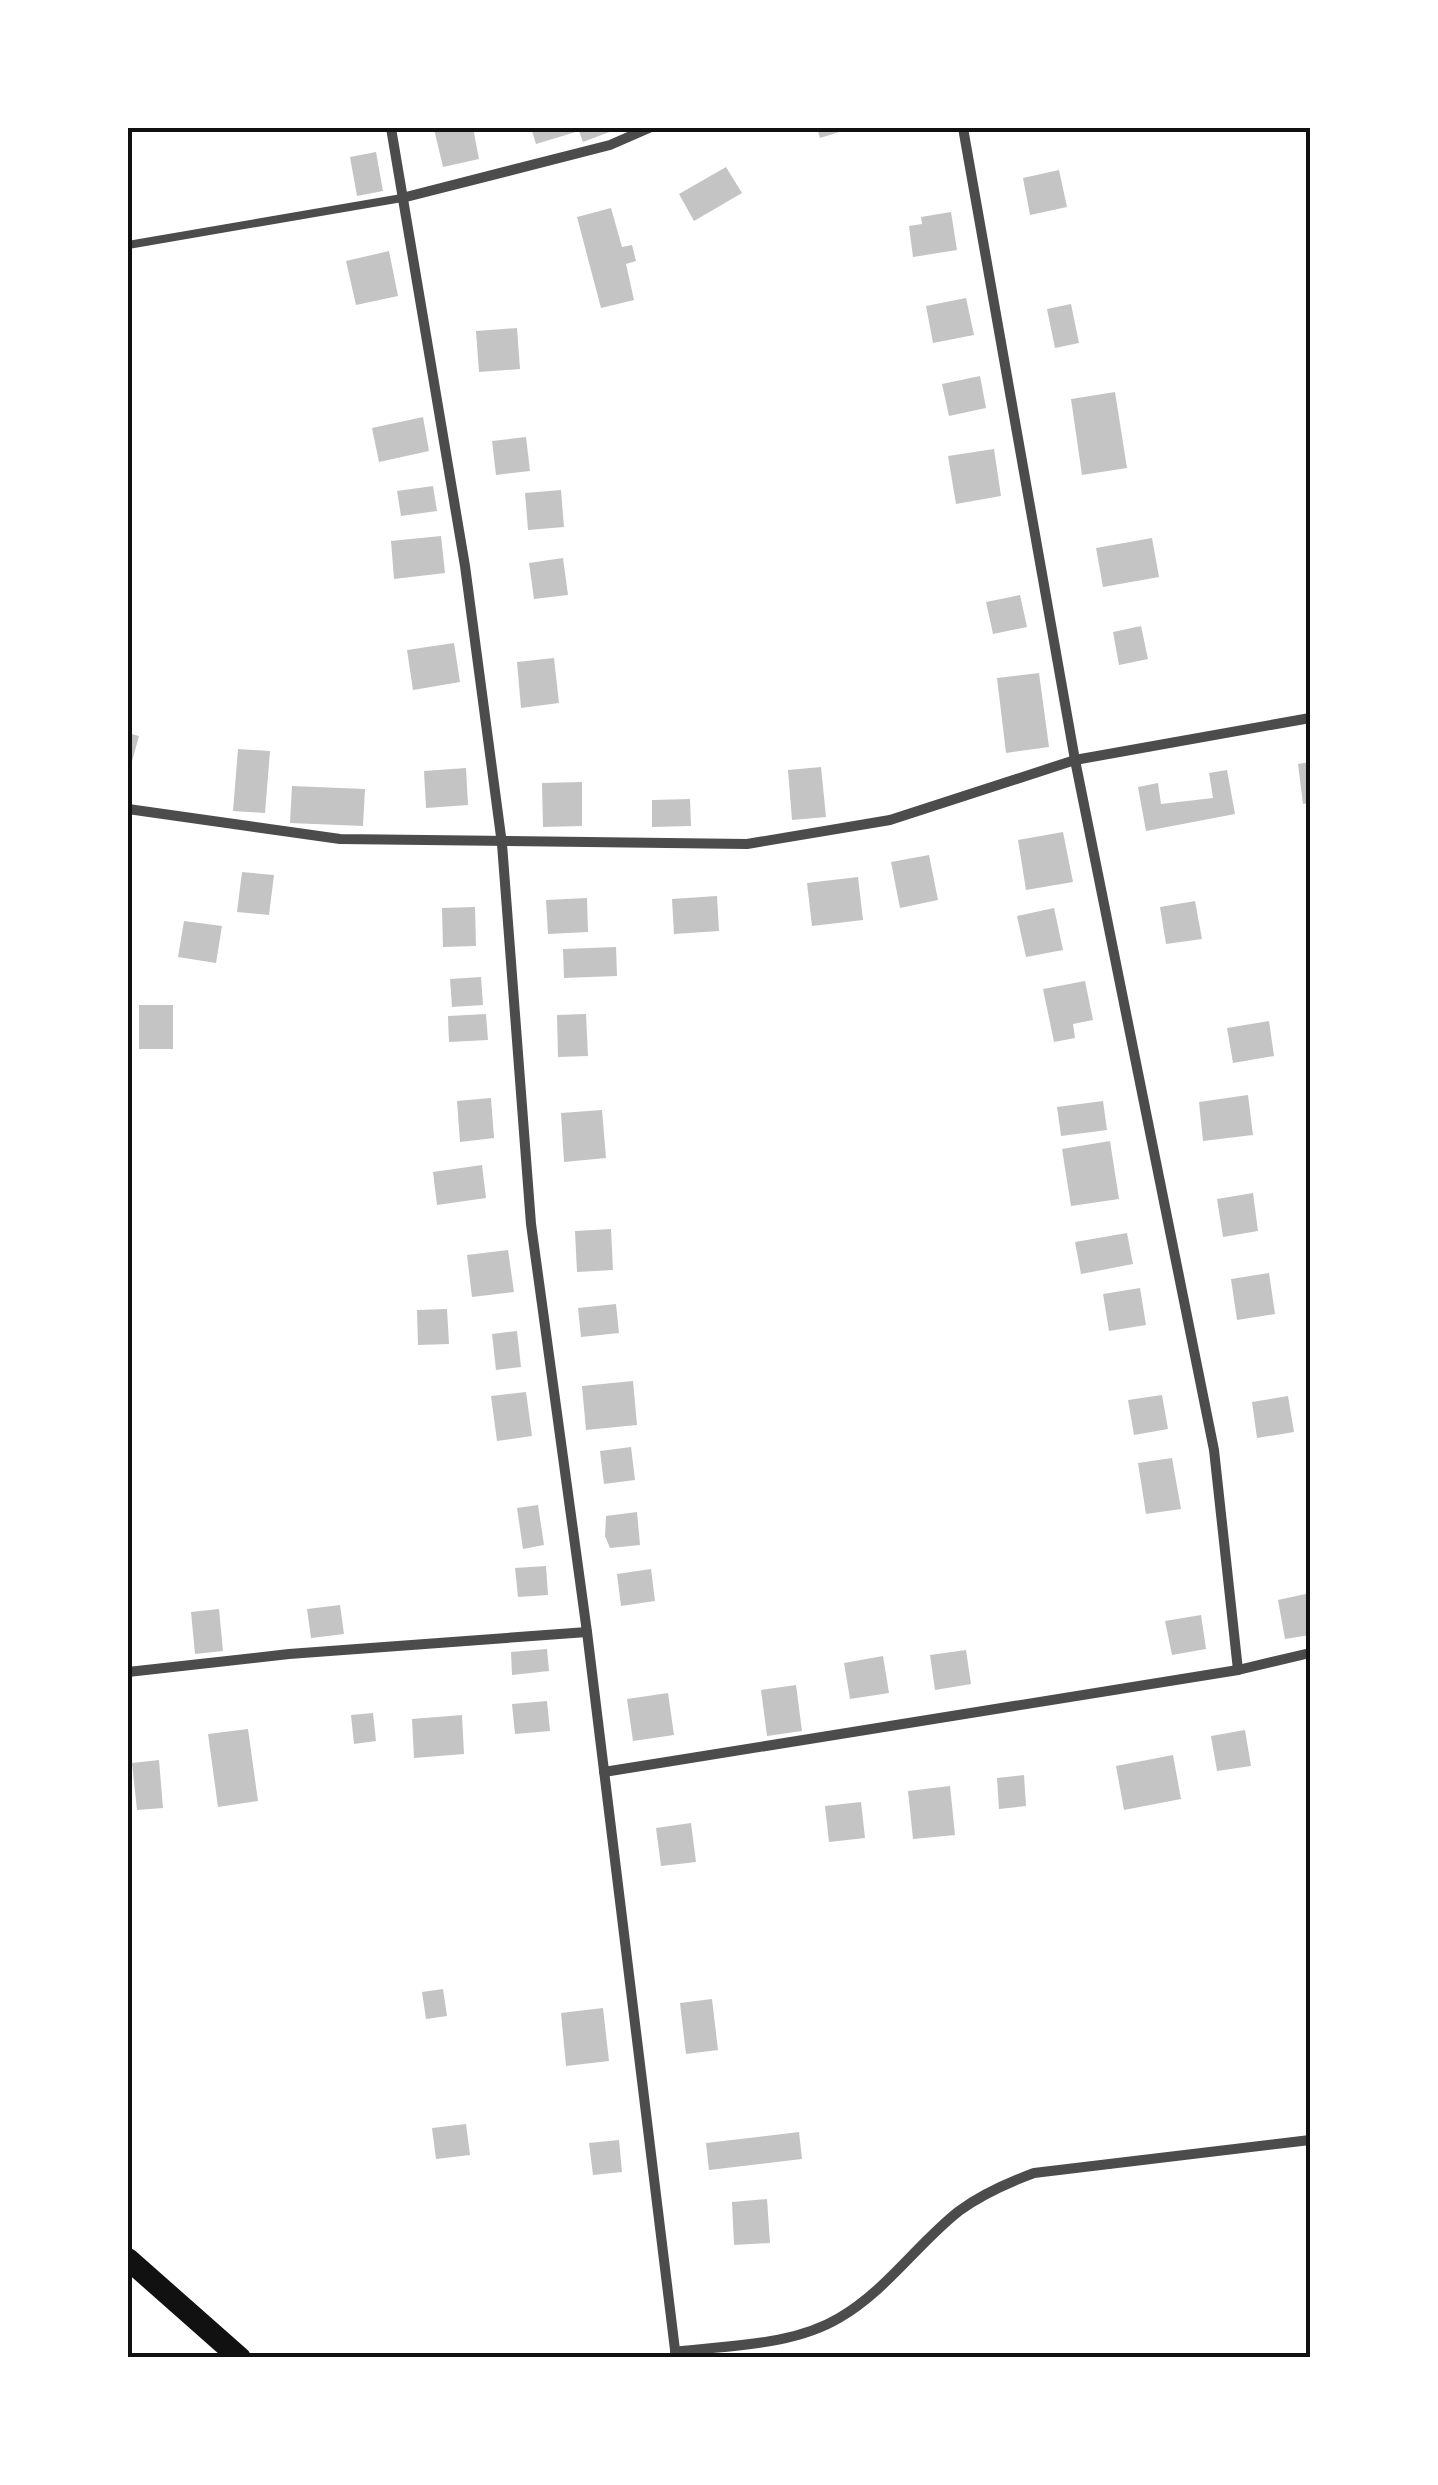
<svg xmlns="http://www.w3.org/2000/svg" width="1438" height="2485" font-family="Raleway,sans-serif">
	<style>
		.building { fill: #c4c4c4 }
		.lines { fill: none; stroke-linecap: round; stroke-linejoin: round }
		.service { stroke: #4c4c4c; stroke-width: 8 }
		.minor { stroke: #4c4c4c; stroke-width: 10 }
		.trunk { stroke: #111; stroke-width: 22 }
		.neatline { fill: none; stroke: #111; stroke-width: 4 }
	</style>
	<rect width="100%" height="100%" fill="#fff"/>
	<g class="building">
		<polygon points="473,128 479,159 443,167 434,129"/>
		<polygon points="531,128 620,128 583,142 579,131 536,144"/>
		<polygon points="817,128 852,128 820,138"/>
		<polygon points="376,152 383,191 357,196 350,157"/>
		<polygon points="726,167 742,193 694,221 679,194"/>
		<polygon points="1059,170 1067,207 1030,215 1023,178"/>
		<polygon points="611,208 622,247 632,245 636,261 626,264 634,300 601,308 577,217"/>
		<polygon points="951,212 957,250 913,257 909,226 922,224 921,217"/>
		<polygon points="389,251 398,296 356,305 346,261"/>
		<polygon points="966,298 974,335 933,343 926,306"/>
		<polygon points="1071,304 1079,343 1055,348 1047,309"/>
		<polygon points="517,328 520,369 479,372 476,331"/>
		<polygon points="980,376 986,408 949,416 942,384"/>
		<polygon points="1115,392 1127,468 1082,475 1071,399"/>
		<polygon points="423,417 429,451 379,462 372,428"/>
		<polygon points="526,437 530,471 496,475 492,441"/>
		<polygon points="994,449 1001,496 956,504 948,456"/>
		<polygon points="433,486 437,511 401,516 397,491"/>
		<polygon points="561,490 564,527 528,530 525,493"/>
		<polygon points="441,536 445,573 394,579 391,541"/>
		<polygon points="1152,538 1159,577 1103,587 1096,548"/>
		<polygon points="563,558 568,595 534,599 529,563"/>
		<polygon points="1020,595 1027,627 993,634 986,602"/>
		<polygon points="1141,626 1148,659 1119,665 1113,632"/>
		<polygon points="454,643 460,682 413,690 407,650"/>
		<polygon points="554,658 559,703 521,708 517,662"/>
		<polygon points="1039,673 1049,747 1006,753 997,678"/>
		<polygon points="128,733 139,736 129,772 128,772"/>
		<polygon points="238,749 270,751 265,813 233,811"/>
		<polygon points="1310,762 1310,803 1303,804 1298,764"/>
		<polygon points="821,767 826,817 792,820 788,770"/>
		<polygon points="466,768 468,805 426,808 424,771"/>
		<polygon points="1227,770 1235,814 1146,831 1138,787 1158,783 1161,804 1213,798 1209,773"/>
		<polygon points="582,782 582,826 543,827 542,783"/>
		<polygon points="292,786 365,789 363,826 290,823"/>
		<polygon points="690,799 691,826 652,827 652,800"/>
		<polygon points="1063,832 1073,882 1026,890 1018,840"/>
		<polygon points="929,855 938,900 900,908 891,862"/>
		<polygon points="242,872 274,875 269,915 237,912"/>
		<polygon points="858,877 863,920 812,926 807,883"/>
		<polygon points="717,896 719,931 674,934 672,899"/>
		<polygon points="587,898 588,932 548,934 546,900"/>
		<polygon points="1195,901 1202,939 1166,944 1160,907"/>
		<polygon points="475,907 476,946 443,947 442,908"/>
		<polygon points="1054,908 1063,950 1026,957 1017,916"/>
		<polygon points="184,921 222,926 216,963 178,957"/>
		<polygon points="616,947 617,976 564,978 563,949"/>
		<polygon points="481,977 483,1005 452,1007 450,979"/>
		<polygon points="1085,981 1093,1020 1073,1024 1075,1038 1054,1042 1043,989"/>
		<rect x="139" y="1005" width="34" height="44"/>
		<polygon points="486,1014 488,1040 449,1042 448,1016"/>
		<polygon points="586,1014 588,1056 558,1057 557,1015"/>
		<polygon points="1269,1021 1274,1056 1233,1063 1227,1028"/>
		<polygon points="1248,1095 1253,1135 1203,1141 1199,1102"/>
		<polygon points="491,1098 494,1138 460,1142 457,1101"/>
		<polygon points="1103,1101 1107,1130 1061,1136 1057,1107"/>
		<polygon points="602,1110 606,1158 564,1162 561,1113"/>
		<polygon points="1110,1141 1119,1199 1071,1206 1062,1149"/>
		<polygon points="482,1165 486,1198 437,1205 433,1172"/>
		<polygon points="1253,1193 1258,1231 1223,1237 1217,1199"/>
		<polygon points="611,1229 613,1270 577,1272 575,1231"/>
		<polygon points="1127,1233 1133,1264 1081,1274 1075,1242"/>
		<polygon points="508,1250 514,1292 472,1297 467,1255"/>
		<polygon points="1269,1273 1275,1314 1237,1320 1231,1279"/>
		<polygon points="1140,1288 1146,1325 1109,1331 1103,1294"/>
		<polygon points="616,1304 619,1333 581,1337 578,1308"/>
		<polygon points="447,1309 449,1344 418,1345 417,1310"/>
		<polygon points="517,1331 521,1367 496,1370 492,1334"/>
		<polygon points="633,1381 637,1425 586,1430 582,1386"/>
		<polygon points="526,1392 532,1436 497,1441 491,1396"/>
		<polygon points="1162,1395 1168,1429 1134,1435 1128,1400"/>
		<polygon points="1288,1396 1294,1432 1257,1438 1252,1402"/>
		<polygon points="631,1447 635,1480 604,1484 600,1451"/>
		<polygon points="1172,1458 1181,1509 1146,1514 1138,1463"/>
		<polygon points="538,1505 544,1545 523,1549 517,1508"/>
		<polygon points="637,1512 640,1545 610,1548 605,1536 606,1516"/>
		<polygon points="546,1566 548,1595 518,1597 515,1568"/>
		<polygon points="651,1569 655,1601 621,1606 617,1574"/>
		<polygon points="1310,1593 1310,1635 1285,1639 1278,1600"/>
		<polygon points="340,1605 344,1634 311,1638 307,1609"/>
		<polygon points="219,1609 223,1651 195,1654 191,1612"/>
		<polygon points="1201,1615 1206,1649 1172,1655 1165,1621"/>
		<polygon points="547,1649 549,1671 512,1675 511,1652"/>
		<polygon points="966,1650 971,1684 935,1690 930,1655"/>
		<polygon points="883,1656 889,1693 850,1699 844,1663"/>
		<polygon points="796,1685 802,1731 767,1736 761,1690"/>
		<polygon points="668,1693 674,1735 633,1741 627,1699"/>
		<polygon points="547,1701 550,1731 515,1734 512,1704"/>
		<polygon points="373,1713 376,1741 354,1744 351,1715"/>
		<polygon points="462,1715 464,1754 414,1758 412,1719"/>
		<polygon points="248,1729 258,1801 218,1807 208,1734"/>
		<polygon points="1245,1730 1251,1766 1217,1771 1211,1736"/>
		<polygon points="1173,1755 1181,1799 1124,1810 1116,1766"/>
		<polygon points="159,1760 163,1808 137,1810 132,1763"/>
		<polygon points="1024,1775 1026,1806 999,1809 997,1778"/>
		<polygon points="950,1786 955,1835 913,1839 908,1791"/>
		<polygon points="861,1802 865,1838 829,1842 825,1806"/>
		<polygon points="691,1823 696,1862 661,1866 656,1828"/>
		<polygon points="443,1989 447,2016 426,2019 422,1992"/>
		<polygon points="712,1999 718,2050 686,2054 680,2003"/>
		<polygon points="603,2008 609,2061 566,2066 561,2013"/>
		<polygon points="466,2124 470,2155 436,2159 432,2128"/>
		<polygon points="799,2132 802,2159 709,2170 706,2143"/>
		<polygon points="619,2140 622,2172 593,2175 589,2143"/>
		<polygon points="767,2199 770,2243 734,2245 732,2202"/>
	</g>
	<g class="lines">
		<polyline class="service" points="128,245 402,198"/>
		<g class="minor">
			<polyline points="391,128 465,566 502,844 531,1224 587,1632 676,2358"/>
			<polyline points="963,128 1075,760 1214,1450 1238,1670"/>
			<polyline points="402,198 610,145 649,128"/>
			<polyline points="128,809 340,839 747,844 890,820 1075,760 1310,718"/>
			<polyline points="128,1672 289,1654 587,1632"/>
			<polyline points="604,1772 1238,1670 1310,1653"/>
			<path d="M675 2352C729 2345 792 2346 839 2318 886 2291 917 2244 959 2211 982 2194 1007 2183 1034 2173L1310 2140"/>
		</g>
		<polyline class="trunk" points="128,2259 240,2358"/>
	</g>
	<rect width="1438" height="2485" fill="none" stroke="#ffffff" stroke-width="260"/>
	<rect x="130" y="130" width="1178" height="2225" class="neatline"/>
</svg>
